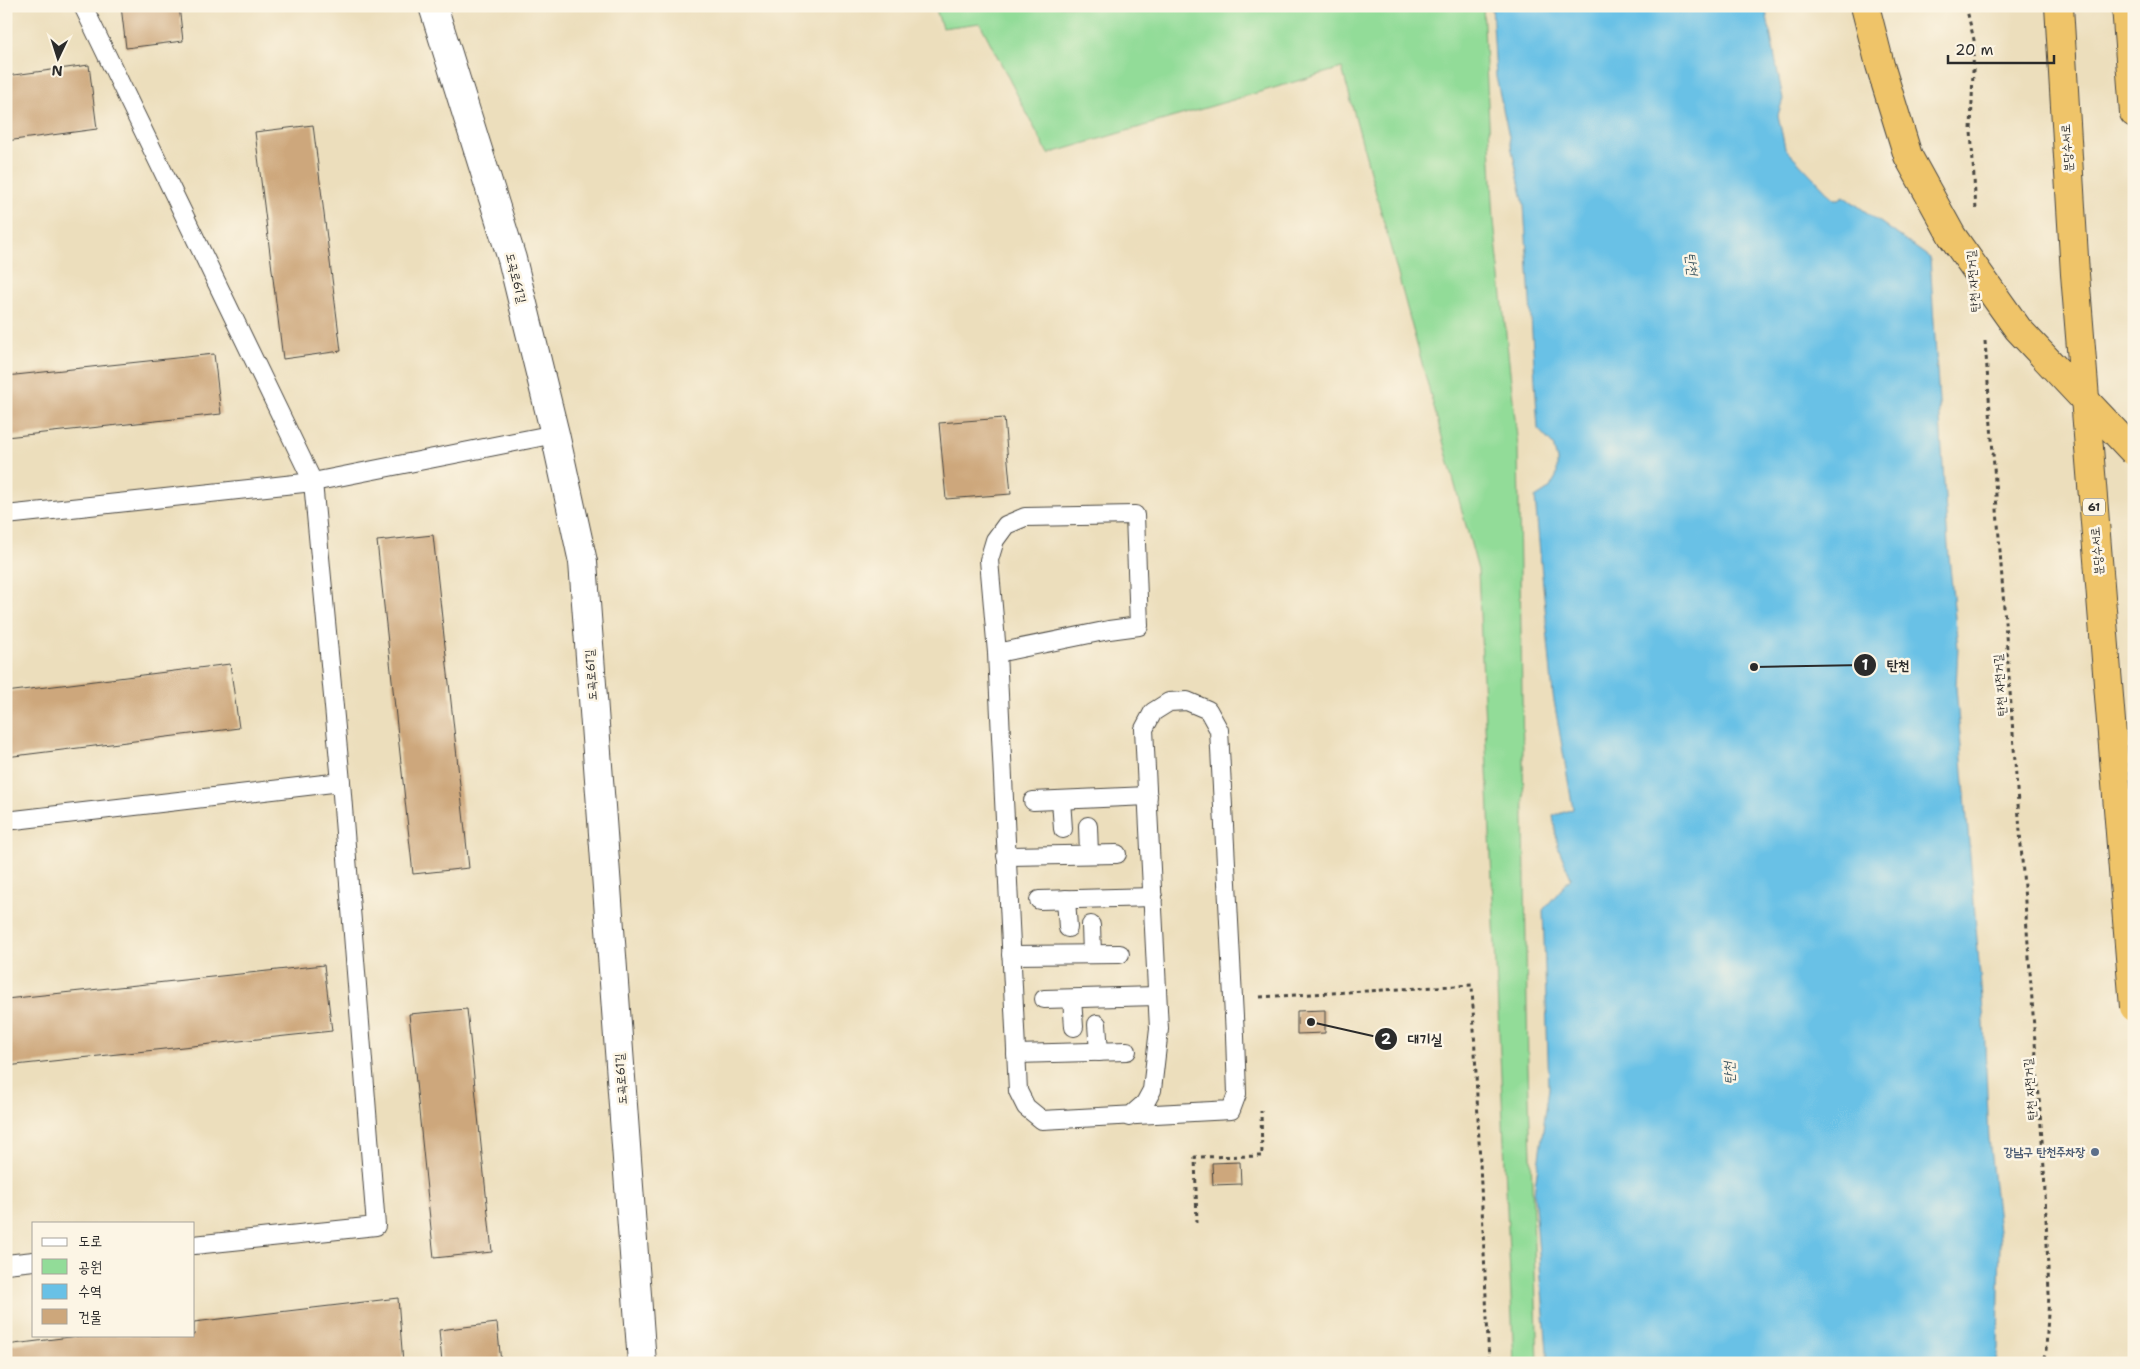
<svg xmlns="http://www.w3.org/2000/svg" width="2140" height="1369" font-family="'Shantell Sans','Poor Story',sans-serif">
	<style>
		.green { fill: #92dc98; stroke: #5e8462 }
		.water { fill: #69c1e6; stroke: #4a7688 }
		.building { fill: #cda77b }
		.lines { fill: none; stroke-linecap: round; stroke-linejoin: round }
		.lane-casing { stroke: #484641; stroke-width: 20 }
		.street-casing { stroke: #484641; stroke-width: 30 }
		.highway-casing { stroke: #484641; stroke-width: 30 }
		.path { stroke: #484641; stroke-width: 3; stroke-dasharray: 4 4; stroke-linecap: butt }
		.lane { stroke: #fff; stroke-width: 18 }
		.street { stroke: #fff; stroke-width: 28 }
		.highway { stroke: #efc469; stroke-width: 28 }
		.highway-bridge-casing { stroke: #484641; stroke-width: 30; stroke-linecap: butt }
		.highway-bridge { stroke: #efc469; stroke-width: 28 }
		.service-dot { fill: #5c6f8a; stroke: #fcf5e5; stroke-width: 2 }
		.labels { text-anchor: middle; stroke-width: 5; stroke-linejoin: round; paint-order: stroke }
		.shield { fill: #fcf5e5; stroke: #6a6863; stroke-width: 1 }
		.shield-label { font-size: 11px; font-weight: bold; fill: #2b2b2b }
		.street-label { font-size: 12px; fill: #2b2b2b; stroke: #fcf5e5 }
		.service-label { font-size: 12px; font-weight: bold; fill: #4e5e75; stroke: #fcf5e5; text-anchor: end }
		.water-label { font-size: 14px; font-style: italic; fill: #3e5863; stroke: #fcf5e5 }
		.leader { fill: none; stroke: #2b2b2b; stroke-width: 2 }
		.callout-dot { fill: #2b2b2b; stroke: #fcf5e5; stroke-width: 2 }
		.mark-label { font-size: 15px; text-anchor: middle; font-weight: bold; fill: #fff }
		.callout-label { font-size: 14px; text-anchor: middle; font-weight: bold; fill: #2b2b2b; stroke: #fcf5e5; stroke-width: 5; stroke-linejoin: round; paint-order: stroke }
	</style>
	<rect width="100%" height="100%" fill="#fcf5e5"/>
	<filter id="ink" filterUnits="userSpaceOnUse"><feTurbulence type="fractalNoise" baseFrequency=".02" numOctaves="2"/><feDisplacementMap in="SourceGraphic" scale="10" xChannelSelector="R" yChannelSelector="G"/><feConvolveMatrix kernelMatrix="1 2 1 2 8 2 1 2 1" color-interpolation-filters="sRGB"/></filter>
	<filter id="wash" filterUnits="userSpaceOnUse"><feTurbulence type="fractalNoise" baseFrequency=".0096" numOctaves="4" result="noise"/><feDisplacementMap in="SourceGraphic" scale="20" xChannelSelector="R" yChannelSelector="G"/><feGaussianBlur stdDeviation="1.12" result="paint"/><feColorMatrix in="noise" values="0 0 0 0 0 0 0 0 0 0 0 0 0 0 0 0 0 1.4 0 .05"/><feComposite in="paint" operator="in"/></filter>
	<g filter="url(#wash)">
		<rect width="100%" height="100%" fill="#ecdebc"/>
		<polygon class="green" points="935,6 1483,6 1494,221 1518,447 1528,1067 1538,1363 1514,1363 1478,570 1342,68 1048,154 980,23 942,28"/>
		<polygon class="water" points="1492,6 1765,6 1783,99 1778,115 1785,148 1834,199 1839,199 1844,196 1930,258 1948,546 1958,648 1956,687 1984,1023 1989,1139 2000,1240 1998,1350 1995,1363 1548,1363 1534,1193 1549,1088 1543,910 1571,878 1558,847 1553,816 1573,809 1553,695 1535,498 1549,489 1557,475 1557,460 1553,445 1538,429 1524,205 1496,77"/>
		<g id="blocks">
			<g class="building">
				<polygon points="121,6 179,6 183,41 126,48"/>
				<polygon points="89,65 97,129 6,141 6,76"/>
				<polygon points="313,125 341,351 283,359 255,132"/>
				<polygon points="214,354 221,414 6,437 6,376"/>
				<polygon points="1004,418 1011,494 946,499 939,423"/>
				<polygon points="433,535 469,868 413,874 377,541"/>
				<polygon points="230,664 239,728 6,757 6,692"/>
				<polygon points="324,965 332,1031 6,1066 6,999"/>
				<polygon points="467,1009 492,1252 434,1258 409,1014"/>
				<polygon points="1325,1010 1325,1033 1297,1034 1297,1011"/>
				<polygon points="1240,1162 1241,1184 1213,1185 1212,1163"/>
				<polygon points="398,1298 403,1363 6,1363 6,1345 86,1335 194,1335 194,1322"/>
				<polygon points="497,1323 501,1363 442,1363 439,1330"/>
			</g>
		</g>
	</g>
	<g filter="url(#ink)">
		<use href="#blocks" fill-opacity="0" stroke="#484641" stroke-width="1"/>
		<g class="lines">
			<defs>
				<g id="lane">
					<polyline points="83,6 313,482 341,782 376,1226 194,1245"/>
					<polyline points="6,515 313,482 555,434"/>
					<polyline points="997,653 1109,630 1139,626 1135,515 1025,517 1006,525 995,540 989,560 997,653 1018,1091 1026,1107 1042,1120 1231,1110 1237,1094 1235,1036 1219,730 1208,710 1187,701 1169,702 1153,712 1144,729 1159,1029 1152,1090 1145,1103 1129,1117"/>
					<polyline points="1061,800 1063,829"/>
					<polyline points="1033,801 1148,796"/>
					<polyline points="6,821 341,782"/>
					<polyline points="1088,826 1089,854"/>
					<polyline points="1006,856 1117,854"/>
					<polyline points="1066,899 1068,928"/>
					<polyline points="1039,900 1153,897"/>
					<polyline points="1091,925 1092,954"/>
					<polyline points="1011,955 1120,954"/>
					<polyline points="1044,999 1157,996"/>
					<polyline points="1072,999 1074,1027"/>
					<polyline points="1097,1024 1099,1052"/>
					<polyline points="1016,1054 1127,1051"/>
					<polyline points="6,1264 34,1261"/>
				</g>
				<polyline id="street" points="433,6 512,259 555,434 583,562 642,1363"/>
				<polyline id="highway" points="2126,6 2134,113"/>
			</defs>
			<use href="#lane" class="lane-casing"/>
			<use href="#street" class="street-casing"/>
			<use href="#highway" class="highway-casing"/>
			<g class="path">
				<polyline points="1966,6 1974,40 1971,131 1976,210"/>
				<polyline points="1985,341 2044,1168 2049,1294 2046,1351 2042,1363"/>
				<polyline points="1260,997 1472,985 1489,1363"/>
				<polyline points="1197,1223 1195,1157 1262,1156 1261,1111"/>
			</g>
			<use href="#lane" class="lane"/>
			<use href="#street" class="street"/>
			<use href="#highway" class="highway"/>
			<defs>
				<g id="highway-bridge">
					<polyline points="1865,6 1880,65 1908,156 1952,236 2018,329 2134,452"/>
					<polyline points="2059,6 2075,274 2134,1007"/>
				</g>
			</defs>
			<use href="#highway-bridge" class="highway-bridge-casing"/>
			<use href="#highway-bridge" class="highway-bridge"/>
		</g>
	</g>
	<circle class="service-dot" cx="2095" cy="1152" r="5"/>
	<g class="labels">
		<rect class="shield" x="2083" y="498.5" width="22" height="17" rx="4"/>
		<g class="shield-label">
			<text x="2094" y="511">61</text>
		</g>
		<g class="street-label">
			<text transform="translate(2067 148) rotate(-94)" y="4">분당수서로</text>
			<text transform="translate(516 278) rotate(76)" y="4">도곡로61길</text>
			<text transform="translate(1973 281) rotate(-94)" y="4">탄천 자전거길</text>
			<text transform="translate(2097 551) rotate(-95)" y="4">분당수서로</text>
			<text transform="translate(591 675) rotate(-94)" y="4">도곡로61길</text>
			<text transform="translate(2000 685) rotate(-94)" y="4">탄천 자전거길</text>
			<text transform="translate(621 1079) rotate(-94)" y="4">도곡로61길</text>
			<text transform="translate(2030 1089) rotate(-94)" y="4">탄천 자전거길</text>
		</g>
		<g class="service-label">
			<text x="2085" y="1156">강남구 탄천주차장</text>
		</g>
		<g class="water-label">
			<text transform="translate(1692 264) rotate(83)" y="5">탄천</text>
			<text transform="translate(1729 1073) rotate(-93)" y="5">탄천</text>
		</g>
	</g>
	<path class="leader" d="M1754 667L1865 665M1311 1022L1386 1039"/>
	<g class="callout-dot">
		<circle cx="1754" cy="667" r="5"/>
		<circle cx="1311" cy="1022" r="5"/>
		<circle cx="1865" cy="665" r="12"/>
		<circle cx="1386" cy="1039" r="12"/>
	</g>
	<g class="mark-label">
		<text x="1865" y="670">1</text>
		<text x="1386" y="1044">2</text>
	</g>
	<g class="callout-label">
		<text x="1898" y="670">탄천</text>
		<text x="1425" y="1044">대기실</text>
	</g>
	<rect width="2140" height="1369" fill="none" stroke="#fcf5e5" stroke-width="25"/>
	<rect x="32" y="1222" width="162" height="115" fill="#fcf5e5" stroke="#a8a49b"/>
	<rect x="42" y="1238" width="25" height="8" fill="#ffffff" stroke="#a8a49b"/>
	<text x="78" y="1246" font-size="15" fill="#2b2b2b">도로</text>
	<rect x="42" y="1259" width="25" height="15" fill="#92dc98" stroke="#a8a49b"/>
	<text x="78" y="1272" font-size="15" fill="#2b2b2b">공원</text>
	<rect x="42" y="1284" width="25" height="15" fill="#69c1e6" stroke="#a8a49b"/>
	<text x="78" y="1296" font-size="15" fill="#2b2b2b">수역</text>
	<rect x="42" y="1309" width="25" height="15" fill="#cda77b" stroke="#a8a49b"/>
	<text x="78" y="1322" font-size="15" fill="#2b2b2b">건물</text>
	<g transform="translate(58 58) rotate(184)" stroke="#fcf5e5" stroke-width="4" paint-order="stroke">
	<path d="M0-4L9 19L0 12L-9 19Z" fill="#2b2b2b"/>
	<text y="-8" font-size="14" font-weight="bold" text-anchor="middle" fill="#2b2b2b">N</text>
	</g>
	<path d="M1948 55v8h106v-8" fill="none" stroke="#2b2b2b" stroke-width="2.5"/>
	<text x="1955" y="55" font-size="15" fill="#2b2b2b" stroke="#fcf5e5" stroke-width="4" paint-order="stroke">20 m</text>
</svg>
